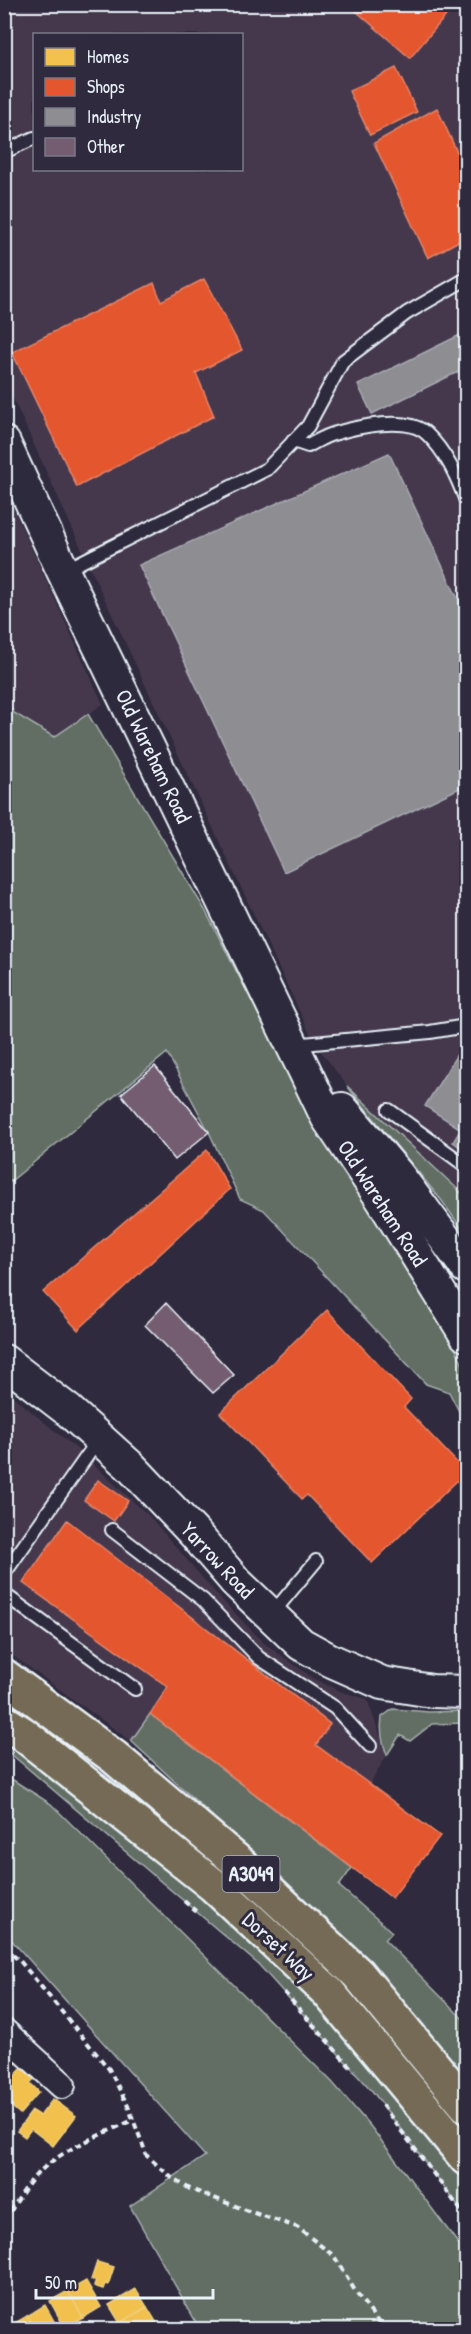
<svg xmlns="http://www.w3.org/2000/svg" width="471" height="2334" font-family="'Patrick Hand',sans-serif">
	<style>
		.built { fill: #44394d; fill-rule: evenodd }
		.green { fill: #626e64; stroke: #a5b0ae; stroke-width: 1.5 }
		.homes { fill: #f2c14e; stroke: #efcf81; stroke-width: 1.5 }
		.shops { fill: #e4572e; stroke: #e5856b; stroke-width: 1.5 }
		.industry { fill: #8d8d92; stroke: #a8abb1; stroke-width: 1.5 }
		.building { fill: #745d71; stroke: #e8f1f8; stroke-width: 1.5 }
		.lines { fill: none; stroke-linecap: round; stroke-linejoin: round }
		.service-casing { stroke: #e8f1f8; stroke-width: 16 }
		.minor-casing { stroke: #e8f1f8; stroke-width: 30 }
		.tertiary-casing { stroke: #e8f1f8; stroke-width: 36 }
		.trunk-casing { stroke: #e8f1f8; stroke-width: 38 }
		.path { stroke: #e8f1f8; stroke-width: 4; stroke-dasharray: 6 4.5; stroke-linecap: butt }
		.service { stroke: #2f2a3d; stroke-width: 12 }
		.minor { stroke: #2f2a3d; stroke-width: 26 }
		.tertiary { stroke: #2f2a3d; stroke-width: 32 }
		.trunk { stroke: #756a55; stroke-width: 33 }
		.labels { text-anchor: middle; stroke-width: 6; stroke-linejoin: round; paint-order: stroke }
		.shield { fill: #2f2a3d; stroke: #b0b5c0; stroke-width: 1.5 }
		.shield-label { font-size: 21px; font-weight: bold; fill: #e8f1f8 }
		.street-label { font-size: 22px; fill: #e8f1f8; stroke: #2f2a3d }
	</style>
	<rect width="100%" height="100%" fill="#2f2a3d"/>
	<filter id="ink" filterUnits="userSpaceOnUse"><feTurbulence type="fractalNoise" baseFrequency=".0167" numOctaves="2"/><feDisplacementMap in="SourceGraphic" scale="12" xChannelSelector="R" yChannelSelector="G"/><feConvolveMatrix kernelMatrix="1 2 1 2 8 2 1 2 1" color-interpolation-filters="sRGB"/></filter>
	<g filter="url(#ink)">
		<g class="built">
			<path d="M4 5H466V1197L347 1086 314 1042 99 587 5 381ZM34 34H242V170H34Z"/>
			<polygon points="4,489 103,704 54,737 14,713 5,699"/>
			<polygon points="4,1389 79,1451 150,1517 218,1596 264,1643 314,1679 342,1692 367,1699 387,1755 370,1784 440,1836 392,1898 150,1714 131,1741 5,1650"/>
		</g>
		<g class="green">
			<polygon points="4,699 14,713 54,737 88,714 205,910 307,1109 420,1287 458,1354 466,1372 466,1425 449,1392 426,1384 264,1210 240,1199 209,1132 167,1053 5,1186"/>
			<polygon points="347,1086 466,1197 466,1235 442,1201"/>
			<path d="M393 1709 429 1712 466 1711V1723L432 1724 410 1741 400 1735 387 1755C382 1741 380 1731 382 1717Z"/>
			<polygon points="150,1714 352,1868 339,1886 392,1932 385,1940 466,2022 466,2084 249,1850 131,1741"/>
			<polygon points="4,1722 213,1884 466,2168 466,2217 373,2092 259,1965 5,1749"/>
			<polygon points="5,1775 51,1804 332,2082 371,2127 466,2254 466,2329 200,2329 130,2206 205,2156 5,1933"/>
		</g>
		<g class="homes">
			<polygon points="6,2050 18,2061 4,2076 4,2052"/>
			<polygon points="24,2066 36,2077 30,2083 39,2092 20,2114 4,2100 4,2087"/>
			<polygon points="53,2099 76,2116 53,2146 31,2129 25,2137 17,2131 32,2111 40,2116"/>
			<polygon points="97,2262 114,2267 108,2285 105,2284 103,2289 94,2286 96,2281 91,2280"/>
			<polygon points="86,2281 101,2307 83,2318 68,2291"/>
			<polygon points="136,2289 147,2307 120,2323 109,2305"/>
			<polygon points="68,2291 83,2318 65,2328 50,2301"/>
			<polygon points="45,2305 59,2330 35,2330 27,2316"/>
			<polygon points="147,2307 158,2325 150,2330 124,2330 120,2323"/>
			<polygon points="27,2316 35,2330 9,2330 8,2327"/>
		</g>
		<g class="shops">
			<polygon points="348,4 456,4 410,58"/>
			<polygon points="396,68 417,112 370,135 349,91"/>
			<polygon points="437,108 466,172 466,237 428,258 374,143"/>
			<polygon points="204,279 242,350 196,373 214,416 77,487 12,352 154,283 161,301"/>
			<polygon points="207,1150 230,1189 78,1330 43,1292"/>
			<polygon points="327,1310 411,1399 404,1407 466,1472 372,1563 307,1495 302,1499 220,1413"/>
			<polygon points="98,1480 128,1501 114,1521 84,1500"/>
			<polygon points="67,1520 330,1724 316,1745 440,1836 392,1898 150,1714 168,1687 23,1583"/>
		</g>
		<g class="industry">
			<polygon points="466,332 466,368 372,414 358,385"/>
			<polygon points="389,453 466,616 466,785 284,872 139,565"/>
			<polygon points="466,1040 466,1151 453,1142 461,1129 425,1106"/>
		</g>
		<g class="building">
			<polygon points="155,1066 209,1132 175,1160 121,1094"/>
			<polygon points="166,1303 234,1375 213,1393 145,1325"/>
		</g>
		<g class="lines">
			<defs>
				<g id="service">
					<polyline points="4,152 34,138"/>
					<path d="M293 441 308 446C316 442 325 436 333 434 356 427 408 415 427 434 446 452 457 477 466 501"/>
					<polyline points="65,570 267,469 308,426 343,361 407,313 466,279"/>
					<polyline points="293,1045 430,1032 466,1026"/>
					<polyline points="389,1110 466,1166"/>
					<polyline points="112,1530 203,1600 259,1658 335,1708 370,1746"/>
					<polyline points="4,1574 99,1439"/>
					<polyline points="4,1594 135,1689"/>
					<polyline points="271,1615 316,1561"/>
				</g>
				<polyline id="minor" points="4,2032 62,2085"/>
				<g id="tertiary">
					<polyline points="4,443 63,571 327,1117 382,1199 466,1335"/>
					<polyline points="342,1109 397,1174 466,1267"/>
					<polyline points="4,1361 69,1411 131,1467 194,1533 236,1582 301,1644 330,1660 382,1683 432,1691 466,1692"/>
				</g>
				<g id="trunk">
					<polyline points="4,1676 114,1757 238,1862 358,1974 466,2105"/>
					<polyline points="4,1722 23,1734 213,1885 328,1992 466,2158"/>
				</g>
			</defs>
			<use href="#service" class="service-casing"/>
			<use href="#minor" class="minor-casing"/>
			<use href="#tertiary" class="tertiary-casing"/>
			<use href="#trunk" class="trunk-casing"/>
			<g class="path">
				<polyline points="184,1901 199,1914"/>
				<polyline points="4,1948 20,1961 109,2069 128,2106 147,2156 172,2178 190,2189 254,2213 297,2227 334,2256 357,2294 384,2330"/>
				<polyline points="284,1992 354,2071"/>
				<polyline points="382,2105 466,2217"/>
				<path d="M4 2220C15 2206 24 2188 36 2175 63 2148 99 2136 133 2120"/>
			</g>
			<use href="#service" class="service"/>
			<use href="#minor" class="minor"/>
			<use href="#tertiary" class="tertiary"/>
			<use href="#trunk" class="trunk"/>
		</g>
	</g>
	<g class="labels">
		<rect class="shield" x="222.5" y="1856" width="57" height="36" rx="4.5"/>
		<g class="shield-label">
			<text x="251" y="1881">A3049</text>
		</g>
		<g class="street-label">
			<text transform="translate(154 756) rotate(64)" y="8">Old Wareham Road</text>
			<text transform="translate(383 1203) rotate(57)" y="8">Old Wareham Road</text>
			<text transform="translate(218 1560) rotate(47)" y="8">Yarrow Road</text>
			<text transform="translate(279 1946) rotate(43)" y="8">Dorset Way</text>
		</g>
	</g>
	<rect width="471" height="2334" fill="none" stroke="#2f2a3d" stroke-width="24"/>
	<rect x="12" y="12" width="447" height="2310" fill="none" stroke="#e8f1f8" stroke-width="2" filter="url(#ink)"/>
	<rect x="33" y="33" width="210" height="138" fill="#2f2a3d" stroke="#797a88" stroke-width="1.5"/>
	<rect x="45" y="48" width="30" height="18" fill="#f2c14e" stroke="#797a88" stroke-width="1.5"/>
	<text x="87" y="63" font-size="18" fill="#e8f1f8">Homes</text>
	<rect x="45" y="78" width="30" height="18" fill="#e4572e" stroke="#797a88" stroke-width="1.5"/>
	<text x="87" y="93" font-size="18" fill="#e8f1f8">Shops</text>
	<rect x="45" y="108" width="30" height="18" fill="#8d8d92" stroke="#797a88" stroke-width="1.5"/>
	<text x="87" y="123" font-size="18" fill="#e8f1f8">Industry</text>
	<rect x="45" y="138" width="30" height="18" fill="#745d71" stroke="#797a88" stroke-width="1.5"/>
	<text x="87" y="153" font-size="18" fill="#e8f1f8">Other</text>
	<path d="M36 2289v9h177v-9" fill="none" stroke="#e8f1f8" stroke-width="3"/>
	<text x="45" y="2289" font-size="18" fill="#e8f1f8" stroke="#2f2a3d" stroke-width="4.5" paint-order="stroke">50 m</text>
</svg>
